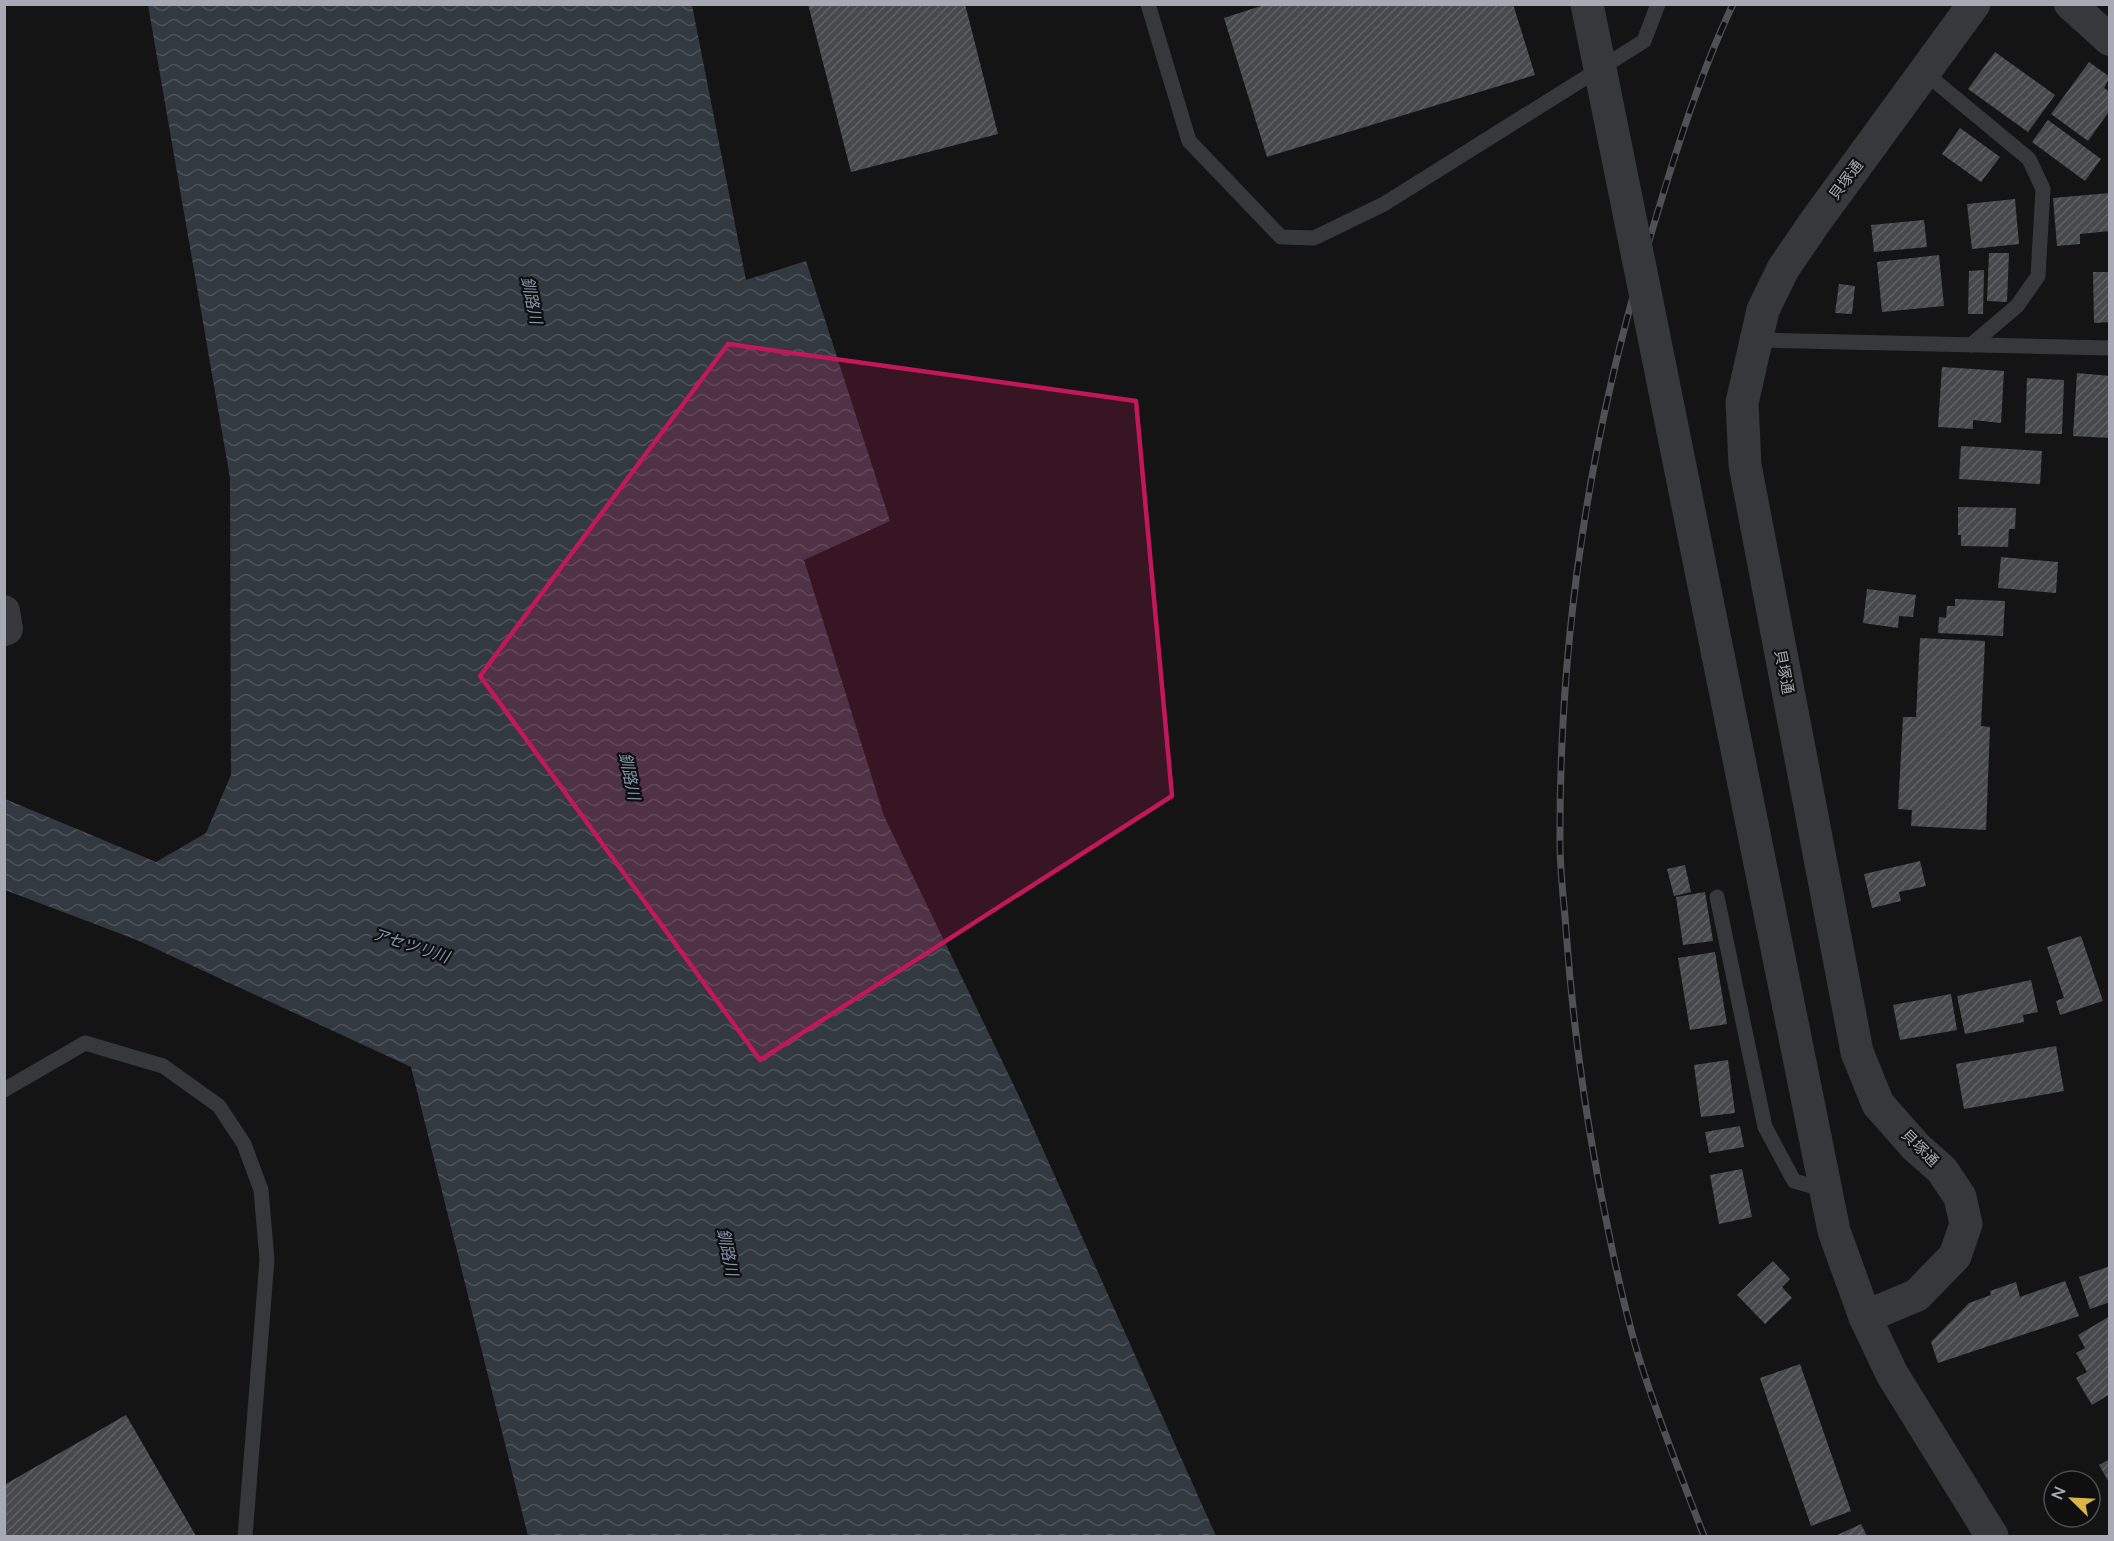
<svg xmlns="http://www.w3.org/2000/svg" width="2114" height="1541" font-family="Lato,'Noto Sans JP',sans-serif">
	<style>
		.water { fill: url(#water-waves) }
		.building { fill: url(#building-hatch) }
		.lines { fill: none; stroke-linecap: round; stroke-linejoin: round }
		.service { stroke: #37383c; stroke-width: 15 }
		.minor { stroke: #37383c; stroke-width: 32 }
		.tertiary { stroke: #37383c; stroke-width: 33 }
		.rail-casing { stroke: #505156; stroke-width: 7 }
		.rail { stroke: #0f0f10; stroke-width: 4.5; stroke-dasharray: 14; stroke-linecap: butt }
		.tertiary-bridge { stroke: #37383c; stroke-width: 33 }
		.marked { fill: #c2185b; fill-opacity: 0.2; stroke: #c2185b; stroke-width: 4.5; stroke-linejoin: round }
		.labels { text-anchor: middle; stroke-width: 4.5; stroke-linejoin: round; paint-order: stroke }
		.street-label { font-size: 15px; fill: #a7aab4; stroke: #0f0f10 }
		.water-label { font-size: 16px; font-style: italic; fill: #8295ab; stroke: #0f0f10 }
	</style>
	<defs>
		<pattern id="water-waves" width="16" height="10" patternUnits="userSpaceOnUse" patternTransform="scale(1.5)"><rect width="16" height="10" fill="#333940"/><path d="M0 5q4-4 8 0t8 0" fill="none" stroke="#4e5359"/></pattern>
		<pattern id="building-hatch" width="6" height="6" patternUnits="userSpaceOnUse" patternTransform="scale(1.5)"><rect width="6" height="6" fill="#48494d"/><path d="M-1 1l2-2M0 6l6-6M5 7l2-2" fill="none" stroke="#606164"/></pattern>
	</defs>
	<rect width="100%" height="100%" fill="#141415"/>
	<polygon class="water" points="148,5 692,5 746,280 806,261 890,521 804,560 884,816 1019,1096 1216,1536 528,1536 411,1067 137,940 5,890 5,799 156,862 206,833 231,775 230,478"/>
	<g class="building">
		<polygon points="808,4 965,4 998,134 851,172"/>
		<polygon points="1267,4 1513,4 1535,75 1267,157 1224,18"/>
		<polygon points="1995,52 2055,95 2028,132 1968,89"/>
		<polygon points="2089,62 2110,77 2104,88 2110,92 2110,110 2088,141 2051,114"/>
		<polygon points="2048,120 2101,159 2085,181 2032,142"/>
		<polygon points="1960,128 2000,157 1981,182 1942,154"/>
		<polygon points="2110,193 2110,231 2080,234 2080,244 2057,246 2053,198"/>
		<polygon points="2015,199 2019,244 1972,249 1967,204"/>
		<polygon points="1924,220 1927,247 1874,252 1871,225"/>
		<polygon points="1989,253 2009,253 2007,302 1987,301"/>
		<polygon points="1939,255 1944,306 1882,312 1877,262"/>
		<polygon points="1984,270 1983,314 1968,314 1969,271"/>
		<polygon points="2093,272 2110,272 2110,322 2094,323"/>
		<polygon points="1839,284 1855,286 1852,314 1835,313"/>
		<polygon points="1942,367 2004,371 2001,423 1973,420 1973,429 1938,427"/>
		<polygon points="2077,373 2110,376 2110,438 2073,436"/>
		<polygon points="2027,378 2064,380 2062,434 2025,433"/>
		<polygon points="1961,446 2042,451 2040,484 1959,479"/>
		<polygon points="1958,507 2016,508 2015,529 2009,529 2008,547 1961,546 1961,535 1958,535"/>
		<polygon points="2001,557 2058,562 2056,593 1998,588"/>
		<polygon points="1867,589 1916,595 1913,617 1899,616 1898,628 1863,623"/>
		<polygon points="1955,599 2005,601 2003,636 1938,633 1939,617 1946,618 1947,606 1955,606"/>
		<polygon points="1920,638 1985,641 1981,726 1990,727 1986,830 1911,826 1912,810 1898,809 1903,717 1916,717"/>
		<polygon points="1920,861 1926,886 1899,892 1901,901 1872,908 1864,874"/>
		<polygon points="1685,865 1691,892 1674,896 1667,869"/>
		<polygon points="1705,892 1713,941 1683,945 1676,897"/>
		<polygon points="2081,936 2103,1001 2060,1015 2056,1001 2064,998 2047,947"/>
		<polygon points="1715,952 1727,1024 1690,1030 1678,958"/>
		<polygon points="2031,980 2038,1012 2023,1015 2024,1022 1965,1034 1957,996"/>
		<polygon points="1951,994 1957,1030 1900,1040 1893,1005"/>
		<polygon points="2056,1046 2064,1091 1964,1109 1956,1064"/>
		<polygon points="1728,1060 1735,1113 1701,1117 1694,1065"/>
		<polygon points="1740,1126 1744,1147 1709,1153 1705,1132"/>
		<polygon points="1742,1169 1752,1217 1719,1224 1710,1175"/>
		<polygon points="1773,1261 1790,1279 1782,1287 1792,1298 1765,1324 1737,1295"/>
		<polygon points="2110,1266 2110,1302 2090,1309 2079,1277"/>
		<polygon points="2065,1281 2079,1316 1938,1363 1931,1342 1969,1303 1991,1295 1990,1291 2016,1282 2020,1297"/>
		<polygon points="2110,1316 2110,1394 2092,1405 2076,1378 2087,1372 2076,1353 2085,1348 2078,1335"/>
		<polygon points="1800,1364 1851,1511 1811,1526 1760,1378"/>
		<polygon points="126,1415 196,1536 4,1536 4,1485"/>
		<polygon points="2110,1459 2110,1484 2099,1465"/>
		<polygon points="1861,1524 1867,1536 1835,1536"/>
	</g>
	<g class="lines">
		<g class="service">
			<polyline points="1148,4 1189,141 1281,237 1314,238 1384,204 1644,41 1658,4"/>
			<polyline points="1924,72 2029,159 2043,189 2038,276 2017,306 1971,345"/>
			<polyline points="1754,340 2110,348"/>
			<polyline points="1717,897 1765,1127 1794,1181 1826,1190"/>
			<polyline points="4,1090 85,1043 163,1066 219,1106 244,1144 261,1190 267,1260 245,1536"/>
		</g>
		<g class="minor">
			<polyline points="2070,4 2110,40"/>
			<polyline points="4,611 7,629 4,630"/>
		</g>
		<g class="tertiary">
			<polyline points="1718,655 1834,1231 1865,1317 1892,1374 1992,1536"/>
			<polyline points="1865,1317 1917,1295 1955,1256 1966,1224 1960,1197 1942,1170 1916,1147 1878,1104 1857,1052 1745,465 1742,403 1763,310 1783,269 1815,222 1974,4"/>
		</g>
		<defs>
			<path id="rail" d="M1704 1536C1681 1477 1658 1418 1639 1358 1621 1298 1609 1235 1597 1173 1582 1092 1572 1012 1566 930 1564 901 1560 872 1560 843 1559 646 1588 447 1644 258 1669 173 1695 85 1733 4"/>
		</defs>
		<use href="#rail" class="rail-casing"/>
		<use href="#rail" class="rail"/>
		<polyline class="tertiary-bridge" points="1587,4 1718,655"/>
	</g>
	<path class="marked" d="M728 344 1136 401 1172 796 760 1060 480 676Z"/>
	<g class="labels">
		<g class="street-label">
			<text transform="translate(1846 180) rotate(-53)" y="5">貝塚通</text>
			<text transform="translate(1784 672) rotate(79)" y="5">貝塚通</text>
			<text transform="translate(1920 1148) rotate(45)" y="5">貝塚通</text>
		</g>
		<g class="water-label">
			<text transform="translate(532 300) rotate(78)" y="6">釧路川</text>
			<text transform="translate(630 776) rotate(78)" y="6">釧路川</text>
			<text transform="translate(411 945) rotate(18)" y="6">アセツリ川</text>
			<text transform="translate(728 1252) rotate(78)" y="6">釧路川</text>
		</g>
	</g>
	<rect width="2114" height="1541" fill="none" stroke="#a7aab4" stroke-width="12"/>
	<g transform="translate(2072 1499) rotate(294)"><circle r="28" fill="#0f0f10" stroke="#4c4d52" stroke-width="1.5"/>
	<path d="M0-4.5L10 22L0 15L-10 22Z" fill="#dab447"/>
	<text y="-9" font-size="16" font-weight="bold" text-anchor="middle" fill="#a7aab4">N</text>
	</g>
</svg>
